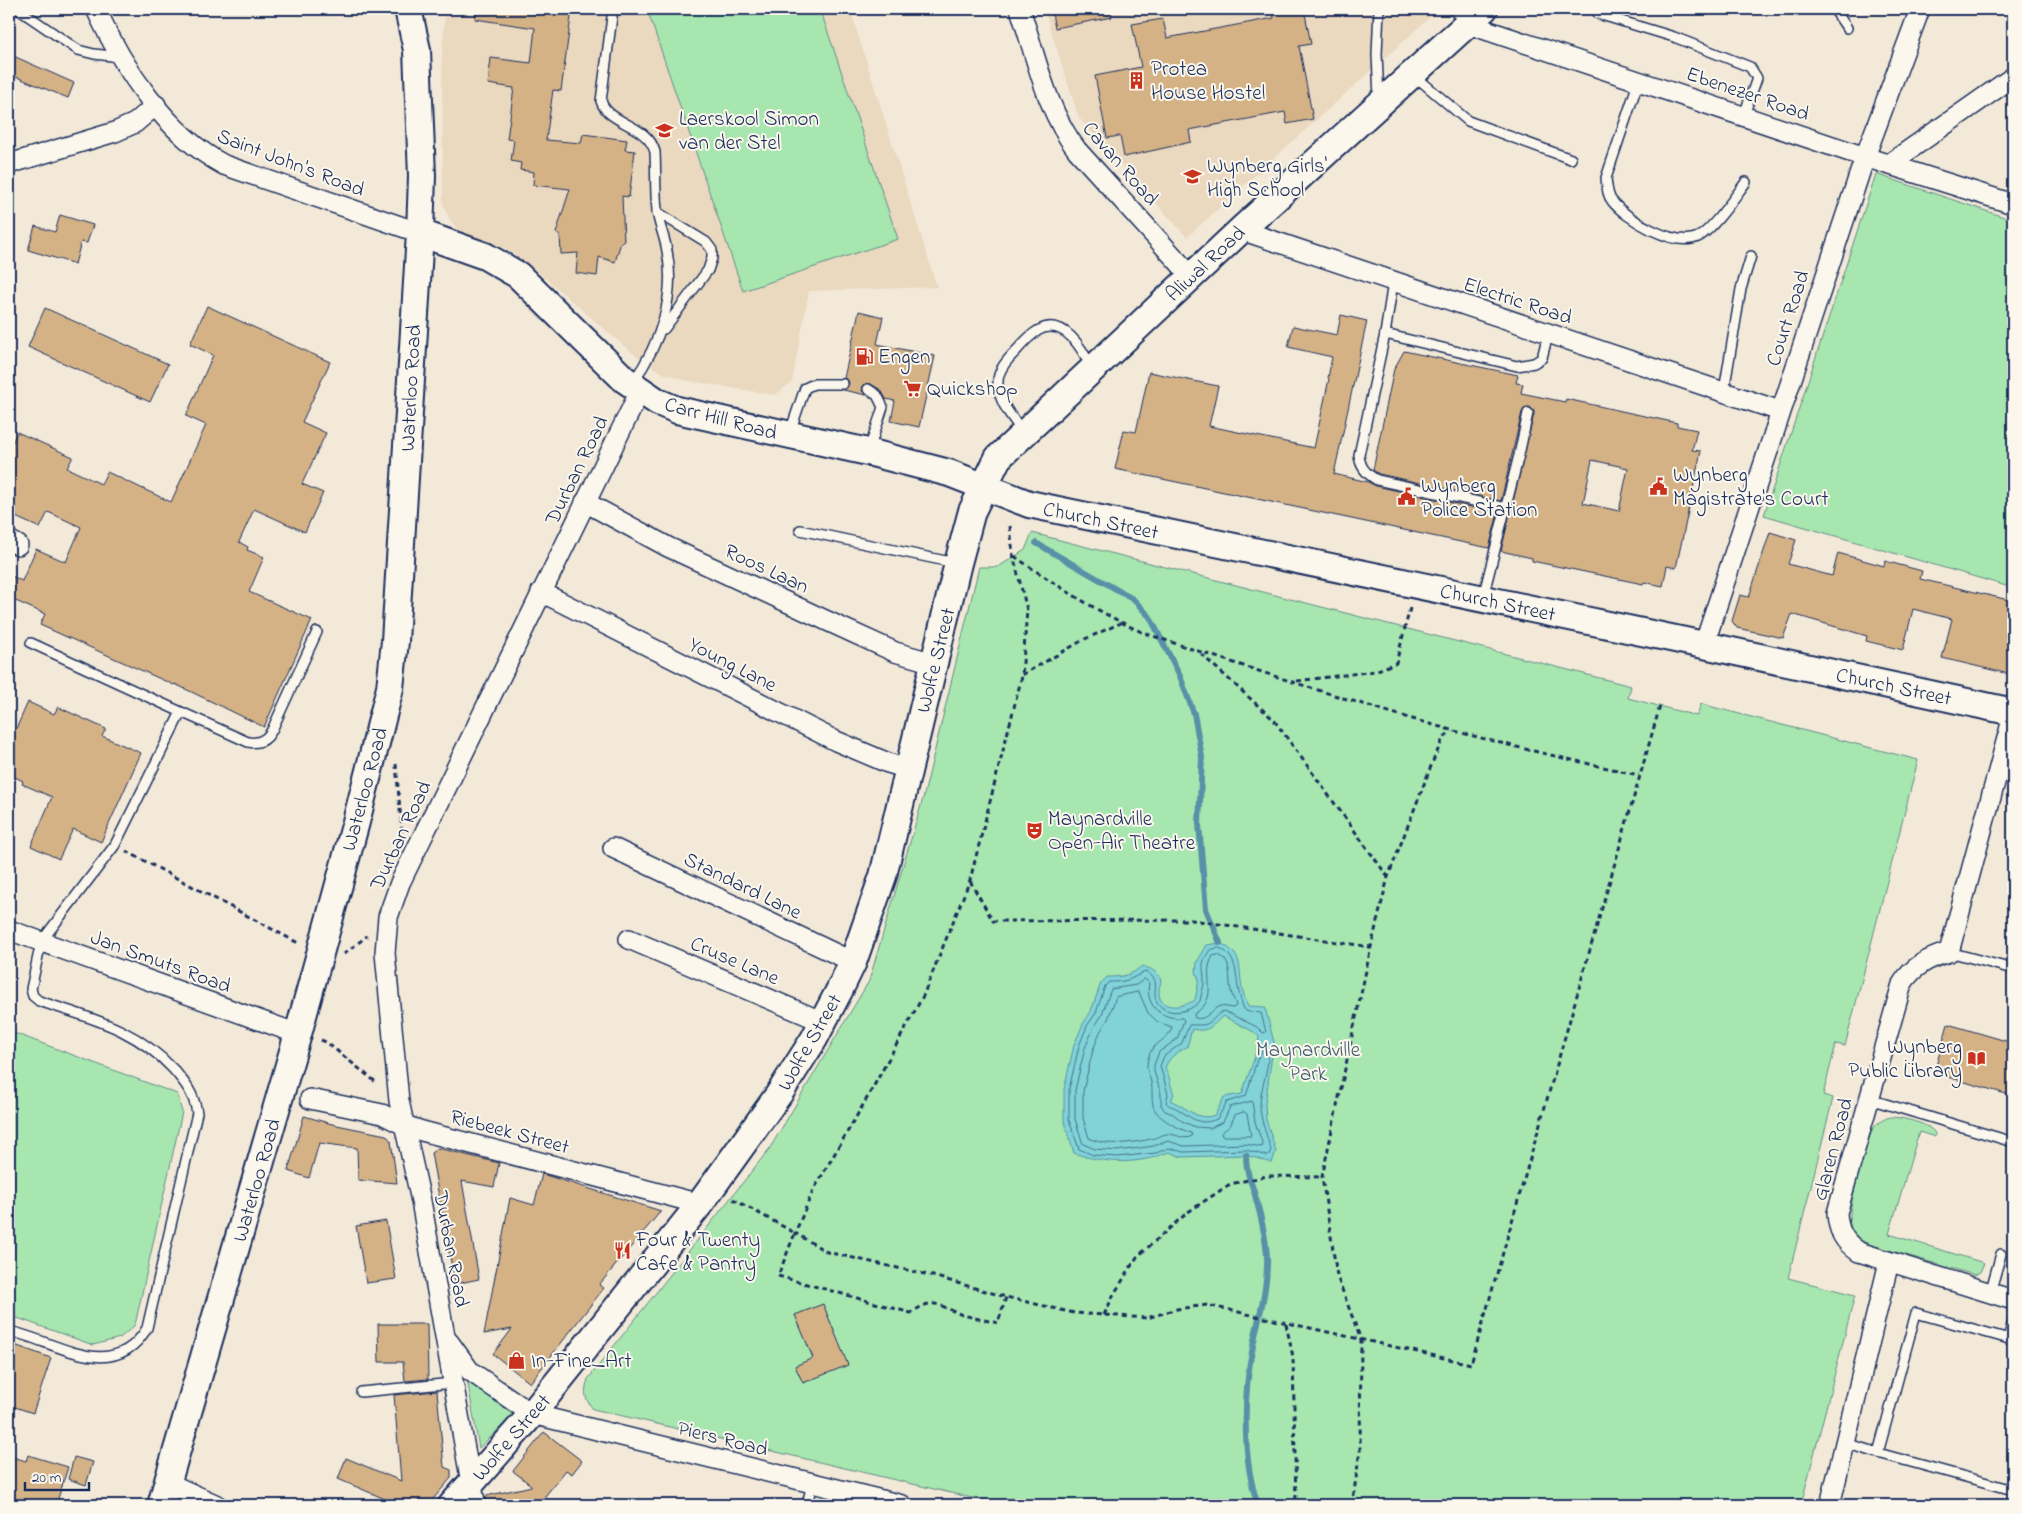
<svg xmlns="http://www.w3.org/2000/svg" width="2022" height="1514" font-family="'Indie Flower',sans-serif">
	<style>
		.built { fill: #ead8bf }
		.green { fill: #a7e7af; stroke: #618b86 }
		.water { fill: #81d3d8; stroke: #5891a7; fill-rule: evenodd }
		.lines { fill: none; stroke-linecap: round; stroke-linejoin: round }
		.shore { stroke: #44718f; stroke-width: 1 }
		.stream { stroke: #5891a7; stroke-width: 6 }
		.building { fill: #d4b286; stroke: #1b2f5e; fill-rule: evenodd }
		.lane-casing { stroke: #1b2f5e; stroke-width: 12 }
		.street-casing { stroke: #1b2f5e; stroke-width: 22 }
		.secondary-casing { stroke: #1b2f5e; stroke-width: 30 }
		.path { stroke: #1b2f5e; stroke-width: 3; stroke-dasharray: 5 4; stroke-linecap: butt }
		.lane { stroke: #fbf7ec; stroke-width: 9 }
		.street { stroke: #fbf7ec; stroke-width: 19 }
		.secondary { stroke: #fbf7ec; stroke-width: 26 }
		.labels { text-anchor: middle; stroke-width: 4; stroke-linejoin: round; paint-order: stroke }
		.poi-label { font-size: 21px; fill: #1b2f5e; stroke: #fbf7ec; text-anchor: start }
		.street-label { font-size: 21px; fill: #1b2f5e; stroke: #fbf7ec }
		.park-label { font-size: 21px; fill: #3e5d72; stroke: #fbf7ec }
	</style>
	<rect width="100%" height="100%" fill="#f3e9d8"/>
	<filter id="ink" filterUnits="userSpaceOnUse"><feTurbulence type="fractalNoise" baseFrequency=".02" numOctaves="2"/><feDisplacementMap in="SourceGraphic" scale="10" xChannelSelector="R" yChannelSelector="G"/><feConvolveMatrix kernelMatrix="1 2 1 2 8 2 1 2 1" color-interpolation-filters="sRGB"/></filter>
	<g filter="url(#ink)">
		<g class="built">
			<polygon points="445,9 850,9 937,287 809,291 792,382 775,395 684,380 663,373 646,363 624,346 530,265 504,248 469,237 457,229 449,218 443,203 442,57"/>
			<polygon points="1044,9 1439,9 1187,237 1079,118"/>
		</g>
		<g class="green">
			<polygon points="647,9 820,9 898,239 743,291"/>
			<polygon points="1876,174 2013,220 2013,588 1764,515"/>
			<path d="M1032 533 1631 686 1628 698 1697 716 1701 704 1918 760 1845 1046 1836 1044 1823 1095 1833 1098 1788 1278 1855 1295 1801 1505H1002L593 1409C584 1398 584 1392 588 1379L770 1148 869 981 924 795 979 567H998L1025 550Z"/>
			<polygon points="9,1031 177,1094 182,1112 135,1325 120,1338 93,1345 9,1315"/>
			<path d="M1890 1117C1901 1117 1932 1124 1935 1134V1137L1919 1132 1889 1234 1984 1263 1980 1272 1975 1275 1868 1244C1860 1240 1853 1234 1850 1225 1846 1214 1867 1137 1874 1127 1878 1122 1884 1119 1890 1117Z"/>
			<polygon points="467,1378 513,1415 479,1448"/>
		</g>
		<path class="water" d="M1220 943C1244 955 1238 965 1242 987 1243 994 1246 1000 1248 1006L1265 1007 1274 1042 1265 1104 1266 1119 1276 1151 1272 1163 1246 1155 1182 1157 1169 1152C1139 1165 1104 1164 1074 1153L1064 1121V1089L1074 1045 1083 1024 1091 1011 1101 983 1107 977C1121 977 1131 976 1142 966 1149 968 1155 970 1159 976 1163 982 1159 984 1159 991 1158 1012 1184 1007 1195 1000L1199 980 1196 972 1197 962 1207 945ZM1223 1016 1254 1032 1259 1037C1258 1053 1247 1076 1242 1094L1224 1097 1215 1115C1196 1122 1187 1106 1171 1101L1174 1094C1170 1085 1170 1076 1165 1068 1169 1057 1177 1052 1187 1047L1192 1029C1208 1033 1212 1026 1223 1016Z"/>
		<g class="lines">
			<g class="shore">
				<path d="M1219 948C1241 957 1234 981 1241 1000 1242 1003 1243 1009 1246 1011 1250 1013 1257 1012 1261 1013L1266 1032 1263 1033 1257 1027 1224 1011C1217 1013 1216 1018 1210 1022 1204 1027 1196 1024 1189 1025L1182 1043 1164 1056 1160 1066 1168 1094 1166 1102C1169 1107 1172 1106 1176 1108 1191 1117 1198 1127 1217 1119L1227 1102 1246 1096 1257 1060 1264 1048 1267 1047C1272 1062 1260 1088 1260 1105 1260 1120 1267 1135 1271 1150L1269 1155 1267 1156 1246 1150 1183 1152 1169 1148 1156 1153 1117 1157 1093 1155 1079 1149 1069 1120V1089L1079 1046 1087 1026 1096 1013 1105 986 1109 982C1129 982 1129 979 1145 972 1148 973 1152 975 1154 979 1158 985 1152 994 1157 1002 1166 1017 1190 1013 1200 1001 1201 995 1204 987 1204 981 1204 965 1199 966 1210 950Z"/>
				<path d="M1219 955C1233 962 1228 978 1231 991 1232 996 1235 1001 1236 1006L1233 1008 1220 1006C1210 1010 1207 1021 1195 1018L1194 1014C1222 997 1200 976 1213 956Z"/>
				<path d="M1145 979 1149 983C1145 1005 1160 1019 1182 1018L1184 1020 1177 1039 1159 1052 1154 1065V1071L1161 1094V1105L1165 1111 1173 1114 1182 1121 1195 1127 1210 1128 1223 1122 1230 1107 1252 1101 1255 1122 1263 1145 1262 1147 1245 1144 1184 1146 1168 1141 1154 1146 1117 1151 1095 1149 1083 1144 1075 1119V1090L1085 1048 1093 1029 1102 1015 1111 989 1136 985Z"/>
				<path d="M1139 992 1148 1013 1158 1022 1172 1027C1169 1039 1155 1042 1150 1053 1145 1065 1147 1070 1151 1082 1153 1090 1151 1097 1153 1105 1155 1118 1180 1129 1191 1133L1192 1136C1184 1141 1176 1133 1166 1134 1161 1135 1156 1138 1151 1139 1133 1143 1106 1147 1089 1138L1083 1118V1091L1093 1050 1100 1032 1108 1019 1116 997Z"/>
				<polygon points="1244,1112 1247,1114 1251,1136 1222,1136 1221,1133 1230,1126 1235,1115"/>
			</g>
			<g class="stream">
				<polyline points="1036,543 1133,599 1150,617 1180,676 1194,714 1202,757 1199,824 1206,909 1220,943"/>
				<path d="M1246 1155C1246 1175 1252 1182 1256 1199 1261 1216 1268 1247 1267 1264 1267 1293 1258 1318 1253 1346 1243 1393 1242 1460 1258 1505"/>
			</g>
		</g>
		<g class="building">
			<polygon points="476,9 572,9 561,91 553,90 546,140 581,143 583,134 627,140 625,150 635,151 629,197 622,196 624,242 621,242 615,262 599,257 597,276 576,273 578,253 561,254 560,235 556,233 570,189 533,185 534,172 520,170 521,163 511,161 514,140 507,139 514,88 488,84 491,58 531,63 535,28 475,19"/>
			<polygon points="1051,9 1111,9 1112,17 1055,28"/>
			<polygon points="1272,9 1304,9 1311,44 1299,46 1313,119 1287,124 1285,112 1189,130 1191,142 1124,157 1120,136 1107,138 1095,76 1141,67 1132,24 1163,19 1167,38 1274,18"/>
			<polygon points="9,54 74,83 68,98 9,74"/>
			<polygon points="60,215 93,225 87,243 81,242 75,264 28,250 35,226 55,232"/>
			<polygon points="207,306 330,362 302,422 326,433 302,484 323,493 305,532 254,509 239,542 248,547 247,550 264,557 249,592 312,620 264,727 175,684 174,685 40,625 45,614 9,598 9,575 22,581 36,549 66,562 81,527 48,512 40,528 9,514 9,450 17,432 73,457 67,468 101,484 107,472 171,502 206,425 186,416 213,355 190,344"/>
			<polygon points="45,308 168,364 150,402 28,347"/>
			<polygon points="859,311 883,317 877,344 935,356 919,427 891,421 895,401 886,399 881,390 871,384 866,383 863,386 862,391 866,395 843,390 849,384 848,380 844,378"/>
			<polygon points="1341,315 1367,321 1334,474 1368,482 1376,486 1498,513 1489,548 1115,469 1124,430 1136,432 1149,372 1218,386 1209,426 1314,448 1329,379 1328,378 1332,357 1288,347 1293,326 1337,335"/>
			<path d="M1404 351 1518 375 1516 383 1523 384 1521 393 1565 402 1566 399 1677 423V426L1697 430 1692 450 1701 451 1676 568 1667 566 1663 586 1644 582 1643 584 1532 561V558L1501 551 1534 414V411L1530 407H1526L1522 412 1501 501 1379 474 1373 470 1394 369ZM1592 460 1628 468 1619 511 1583 503Z"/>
			<polygon points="1770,532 1796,540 1788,564 1832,576 1838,553 1884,566 1885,561 1922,571 1920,579 2013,601 2013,675 1942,658 1952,619 1913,609 1903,650 1866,641 1867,636 1792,614 1783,638 1737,628 1732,621 1740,595 1749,597"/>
			<polygon points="28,702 54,714 58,707 106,729 102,736 141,753 101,842 73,829 59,859 31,846 52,797 22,784 23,781 9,774 9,736 13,727 16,729"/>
			<polygon points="1948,1024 2013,1043 2013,1096 1934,1073"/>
			<polygon points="304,1116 332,1124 386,1135 391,1141 397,1183 358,1180 357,1148 319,1143 309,1178 288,1171"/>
			<polygon points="438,1148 499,1163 494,1187 462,1181 479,1279 455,1284 431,1153"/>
			<polygon points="542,1174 661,1211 599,1285 604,1288 530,1383 493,1354 512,1329 484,1334 510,1198 534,1205"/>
			<polygon points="386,1221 396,1279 366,1283 356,1226"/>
			<polygon points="823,1304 848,1365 803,1383 795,1366 813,1358 795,1315"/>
			<polygon points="378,1324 427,1324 428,1379 405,1381 403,1362 379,1362"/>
			<polygon points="9,1343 51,1358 33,1413 9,1405"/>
			<polygon points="437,1391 444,1467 451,1470 451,1478 428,1505 380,1505 385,1499 338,1479 346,1458 401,1481 394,1395"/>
			<polygon points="544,1432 582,1461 572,1474 566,1470 538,1505 487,1505 486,1496 532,1486 513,1471"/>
			<polygon points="28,1455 68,1467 56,1505 9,1505 9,1456 26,1461"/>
			<polygon points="74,1457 93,1462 86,1485 68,1479"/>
		</g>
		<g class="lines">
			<defs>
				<g id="lane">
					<polyline points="18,9 78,50 94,54 121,57"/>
					<path d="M613 9 601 101C609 125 648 124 655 152 656 171 655 191 657 210 658 223 665 237 667 251 676 297 660 344 633 382"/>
					<polyline points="1452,9 1466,22"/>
					<polyline points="1834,9 1847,28"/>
					<polyline points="1598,14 1674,37 1750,67 1757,78 1744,115"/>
					<polyline points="1415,76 1468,121 1571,159"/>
					<path d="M1639 80 1606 178C1607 186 1607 195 1612 201 1626 219 1675 248 1698 237 1712 231 1736 195 1746 182"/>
					<polyline points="1379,98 1377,54 1379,9"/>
					<polyline points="657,212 706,242 712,250 712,258 708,270 664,329"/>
					<path d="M1393 282 1385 334 1359 455C1360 467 1366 474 1377 480L1506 508"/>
					<polyline points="1385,334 1517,366 1534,363 1542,358 1548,334"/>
					<polyline points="868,389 877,395 883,407 869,450"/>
					<polyline points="1724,391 1741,289 1751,256"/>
					<path d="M1022 431C1012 417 999 403 998 384 997 371 1007 360 1016 351 1022 344 1030 335 1039 330 1064 317 1083 349 1091 368"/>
					<polyline points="790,432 805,388 814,384 843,384"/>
					<polyline points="800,530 955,563"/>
					<polyline points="1483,597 1519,455 1528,413"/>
					<path d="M181 712 248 742C259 744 267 740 272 730L317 632"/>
					<polyline points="1949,952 2013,969"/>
					<polyline points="1869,1099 2013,1142"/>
					<polyline points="1990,1293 2001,1254"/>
					<path d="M9 1331C56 1341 114 1385 147 1328L197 1113C194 1094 186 1084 174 1070 134 1027 92 1019 39 1001L33 996 31 989 41 942 115 845 181 712 31 643"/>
					<polyline points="2008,1339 2013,1321"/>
					<polyline points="2013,1340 1916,1313 1878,1453 2013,1490"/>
					<polyline points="361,1392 453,1383"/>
					<polyline points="1845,1443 1878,1453"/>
					<polyline points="807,1505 812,1483"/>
				</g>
				<g id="street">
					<path d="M96 9C123 68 166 134 224 165L420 233"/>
					<path d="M1020 9C1036 56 1046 110 1077 150L1191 276"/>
					<polyline points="1468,24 1865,157 2013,204"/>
					<polyline points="9,164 115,132 135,123 156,105"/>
					<polyline points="1889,164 2013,77"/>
					<polyline points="1243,228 1250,233 1780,411"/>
					<polyline points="585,502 668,547 836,625 895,652 934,663"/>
					<polyline points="9,540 18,545"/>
					<polyline points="541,592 836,741 888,763 908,769"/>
					<polyline points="1704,645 1865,157 1920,9"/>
					<path d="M2013 716 1949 952C1929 958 1913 966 1902 984L1837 1213C1838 1231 1844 1242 1859 1252L2013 1300"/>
					<polyline points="613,848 853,962"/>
					<polyline points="9,930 298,1034"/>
					<polyline points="629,939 823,1022"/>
					<polyline points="310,1099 382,1114 404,1125 422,1131 700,1204"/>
					<polyline points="449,1342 470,1371 532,1414 902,1505"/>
					<polyline points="168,1483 217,1505"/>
					<polyline points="476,1505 471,1483 421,1201 399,1101 385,953 388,917 400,883 640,391"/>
					<polyline points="1830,1505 1889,1262"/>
				</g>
				<g id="secondary">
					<polyline points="420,233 485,256 518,275 624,379 658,402 677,410 868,452 949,473 1029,504 1704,645 2013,712"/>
					<polyline points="161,1505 298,1034 356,822 390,688 395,641 420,233 422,176 417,50 408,9"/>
					<polyline points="452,1505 532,1414 700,1204 779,1094 814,1039 839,991 853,962 883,876 958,563 972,511 998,458 1243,228 1484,9"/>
				</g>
			</defs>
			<use href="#lane" class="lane-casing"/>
			<use href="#street" class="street-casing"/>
			<use href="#secondary" class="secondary-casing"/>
			<g class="path">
				<polyline points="1010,526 1013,555 1027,610 1022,676 970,880 923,996 870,1093 813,1191 795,1233 827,1252 933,1276 1006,1297 1074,1313 1147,1318 1177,1309 1207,1305 1471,1364 1660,706"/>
				<path d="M1014 556C1056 585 1097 612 1144 633 1246 667 1348 701 1451 730 1513 747 1576 761 1639 775"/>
				<polyline points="1201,654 1274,720 1388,877"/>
				<polyline points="1022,675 1085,639 1121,623"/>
				<polyline points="1297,681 1375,671 1396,663 1410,608"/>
				<polyline points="396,764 402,833"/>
				<polyline points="126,851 300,944"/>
				<polyline points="970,881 993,921 1192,920 1371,947"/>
				<polyline points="344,954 367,936"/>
				<polyline points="321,1040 326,1042 377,1083"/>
				<path d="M733 1199 795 1233 778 1276 911 1313C933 1297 938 1305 960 1314 972 1318 986 1320 998 1323L1006 1297"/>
				<polyline points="1104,1315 1114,1294 1137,1257 1188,1212 1230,1184 1267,1176 1322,1177"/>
				<polyline points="1286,1324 1293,1357 1296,1505"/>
				<polyline points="1352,1505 1360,1451 1361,1340 1337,1276 1322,1177 1371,947 1388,877 1433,761 1442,741 1451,730"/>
			</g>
			<use href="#lane" class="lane"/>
			<use href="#street" class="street"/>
			<use href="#secondary" class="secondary"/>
		</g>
	</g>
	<defs>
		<symbol id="building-bare" viewBox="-9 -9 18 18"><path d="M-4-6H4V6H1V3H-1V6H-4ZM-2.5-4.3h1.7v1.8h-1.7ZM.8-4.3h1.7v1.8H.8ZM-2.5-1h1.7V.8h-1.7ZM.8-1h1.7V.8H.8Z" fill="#c8321e" stroke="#fbf7ec" stroke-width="2.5" paint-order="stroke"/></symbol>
		<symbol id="school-bare" viewBox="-9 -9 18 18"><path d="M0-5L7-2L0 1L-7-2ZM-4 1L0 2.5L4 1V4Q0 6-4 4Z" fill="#c8321e" stroke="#fbf7ec" stroke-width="2.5" paint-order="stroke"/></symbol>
		<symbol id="fuel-bare" viewBox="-9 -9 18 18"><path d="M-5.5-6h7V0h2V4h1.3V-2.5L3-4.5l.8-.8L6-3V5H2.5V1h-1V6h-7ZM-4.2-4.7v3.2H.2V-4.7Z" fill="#c8321e" stroke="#fbf7ec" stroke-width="2.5" paint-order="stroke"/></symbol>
		<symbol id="supermarket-bare" viewBox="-9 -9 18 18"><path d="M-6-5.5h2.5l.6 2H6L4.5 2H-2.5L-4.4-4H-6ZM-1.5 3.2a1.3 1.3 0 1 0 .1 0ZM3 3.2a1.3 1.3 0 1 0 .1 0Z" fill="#c8321e" stroke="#fbf7ec" stroke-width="2.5" paint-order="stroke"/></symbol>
		<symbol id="civic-bare" viewBox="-9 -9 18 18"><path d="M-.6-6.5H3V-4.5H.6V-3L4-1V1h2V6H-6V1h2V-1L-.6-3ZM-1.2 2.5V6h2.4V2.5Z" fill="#c8321e" stroke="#fbf7ec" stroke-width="2.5" paint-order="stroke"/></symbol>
		<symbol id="theatre-bare" viewBox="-9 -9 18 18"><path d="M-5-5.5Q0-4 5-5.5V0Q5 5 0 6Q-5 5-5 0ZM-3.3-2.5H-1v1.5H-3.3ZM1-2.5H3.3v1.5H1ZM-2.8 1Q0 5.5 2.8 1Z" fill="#c8321e" stroke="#fbf7ec" stroke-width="2.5" paint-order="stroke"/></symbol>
		<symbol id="library-bare" viewBox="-9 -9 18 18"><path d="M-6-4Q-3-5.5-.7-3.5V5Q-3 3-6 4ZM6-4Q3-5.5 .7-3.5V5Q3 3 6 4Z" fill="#c8321e" stroke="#fbf7ec" stroke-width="2.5" paint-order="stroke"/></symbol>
		<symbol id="restaurant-bare" viewBox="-9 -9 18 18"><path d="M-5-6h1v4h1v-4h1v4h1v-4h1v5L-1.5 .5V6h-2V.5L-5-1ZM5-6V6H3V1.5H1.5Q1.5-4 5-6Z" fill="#c8321e" stroke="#fbf7ec" stroke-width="2.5" paint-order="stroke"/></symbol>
		<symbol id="shop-bare" viewBox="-9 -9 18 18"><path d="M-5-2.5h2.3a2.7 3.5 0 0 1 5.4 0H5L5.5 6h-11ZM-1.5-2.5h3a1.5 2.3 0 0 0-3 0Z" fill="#c8321e" stroke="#fbf7ec" stroke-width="2.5" paint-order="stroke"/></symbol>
	</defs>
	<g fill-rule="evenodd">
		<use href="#building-bare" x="1124" y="68" width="25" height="25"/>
		<use href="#school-bare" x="652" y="118" width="25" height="25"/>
		<use href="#school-bare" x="1180" y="164" width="25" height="25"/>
		<use href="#fuel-bare" x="852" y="344" width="25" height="25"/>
		<use href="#supermarket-bare" x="900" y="376" width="25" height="25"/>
		<use href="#civic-bare" x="1646" y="474" width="25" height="25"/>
		<use href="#civic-bare" x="1394" y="484" width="25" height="25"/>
		<use href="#theatre-bare" x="1022" y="818" width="25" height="25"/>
		<use href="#library-bare" x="1964" y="1046" width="25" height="25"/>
		<use href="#restaurant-bare" x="610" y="1238" width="25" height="25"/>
		<use href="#shop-bare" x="504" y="1348" width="25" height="25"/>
	</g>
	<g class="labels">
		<g class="poi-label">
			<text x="1151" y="75">Protea<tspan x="1151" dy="24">House Hostel</tspan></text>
			<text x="679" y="125">Laerskool Simon<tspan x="679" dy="24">van der Stel</tspan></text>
			<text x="1207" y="172">Wynberg Girls'<tspan x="1207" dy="24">High School</tspan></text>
			<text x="878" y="363">Engen</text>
			<text x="927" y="395">Quickshop</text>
			<text x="1673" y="481">Wynberg<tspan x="1673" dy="24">Magistrate's Court</tspan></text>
			<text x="1421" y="492">Wynberg<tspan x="1421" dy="24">Police Station</tspan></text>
			<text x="1048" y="825">Maynardville<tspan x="1048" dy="24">Open-Air Theatre</tspan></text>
			<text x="1962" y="1053" text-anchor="end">Wynberg<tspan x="1962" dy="24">Public Library</tspan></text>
			<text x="636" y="1246">Four &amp; Twenty<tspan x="636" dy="24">Cafe &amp; Pantry</tspan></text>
			<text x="531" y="1367">In-Fine_Art</text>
		</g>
		<g class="street-label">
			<text transform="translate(1748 93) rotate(19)" y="7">Ebenezer Road</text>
			<text transform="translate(291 162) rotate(21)" y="7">Saint John's Road</text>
			<text transform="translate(1121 163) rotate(49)" y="7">Cavan Road</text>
			<text transform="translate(1205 263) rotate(-43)" y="7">Aliwal Road</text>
			<text transform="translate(1518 300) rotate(18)" y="7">Electric Road</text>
			<text transform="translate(1787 318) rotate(-72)" y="7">Court Road</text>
			<text transform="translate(410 388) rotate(-87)" y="7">Waterloo Road</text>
			<text transform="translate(721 418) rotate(15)" y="7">Carr Hill Road</text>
			<text transform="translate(576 470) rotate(-64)" y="7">Durban Road</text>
			<text transform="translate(1101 520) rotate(12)" y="7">Church Street</text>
			<text transform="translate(767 568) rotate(25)" y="7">Roos Laan</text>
			<text transform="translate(1498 602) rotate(12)" y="7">Church Street</text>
			<text transform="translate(935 660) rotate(-76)" y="7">Wolfe Street</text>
			<text transform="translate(733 664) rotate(27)" y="7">Young Lane</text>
			<text transform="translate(1894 686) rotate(12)" y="7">Church Street</text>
			<text transform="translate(364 789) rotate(-75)" y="7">Waterloo Road</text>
			<text transform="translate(400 835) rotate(-65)" y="7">Durban Road</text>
			<text transform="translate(743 885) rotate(26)" y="7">Standard Lane</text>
			<text transform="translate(735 960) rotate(23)" y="7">Cruse Lane</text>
			<text transform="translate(161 961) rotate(20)" y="7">Jan Smuts Road</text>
			<text transform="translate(809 1042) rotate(-60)" y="7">Wolfe Street</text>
			<text transform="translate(510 1131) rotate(15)" y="7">Riebeek Street</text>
			<text transform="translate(1832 1149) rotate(-75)" y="7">Glaren Road</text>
			<text transform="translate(256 1180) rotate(-74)" y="7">Waterloo Road</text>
			<text transform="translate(452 1249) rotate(79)" y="7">Durban Road</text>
			<text transform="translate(511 1437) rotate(-49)" y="7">Wolfe Street</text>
			<text transform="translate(723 1438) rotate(14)" y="7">Piers Road</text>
		</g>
		<g class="park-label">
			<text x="1308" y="1056">Maynardville<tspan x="1308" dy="24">Park</tspan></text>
		</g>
	</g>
	<rect width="2022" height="1514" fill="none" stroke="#fbf7ec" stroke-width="30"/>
	<rect x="15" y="15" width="1992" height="1484" fill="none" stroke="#1b2f5e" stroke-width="2" filter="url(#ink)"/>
	<path d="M25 1482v8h64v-8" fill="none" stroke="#1b2f5e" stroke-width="2.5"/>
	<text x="32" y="1482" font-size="15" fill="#1b2f5e" stroke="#fbf7ec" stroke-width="4" paint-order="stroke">20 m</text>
</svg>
